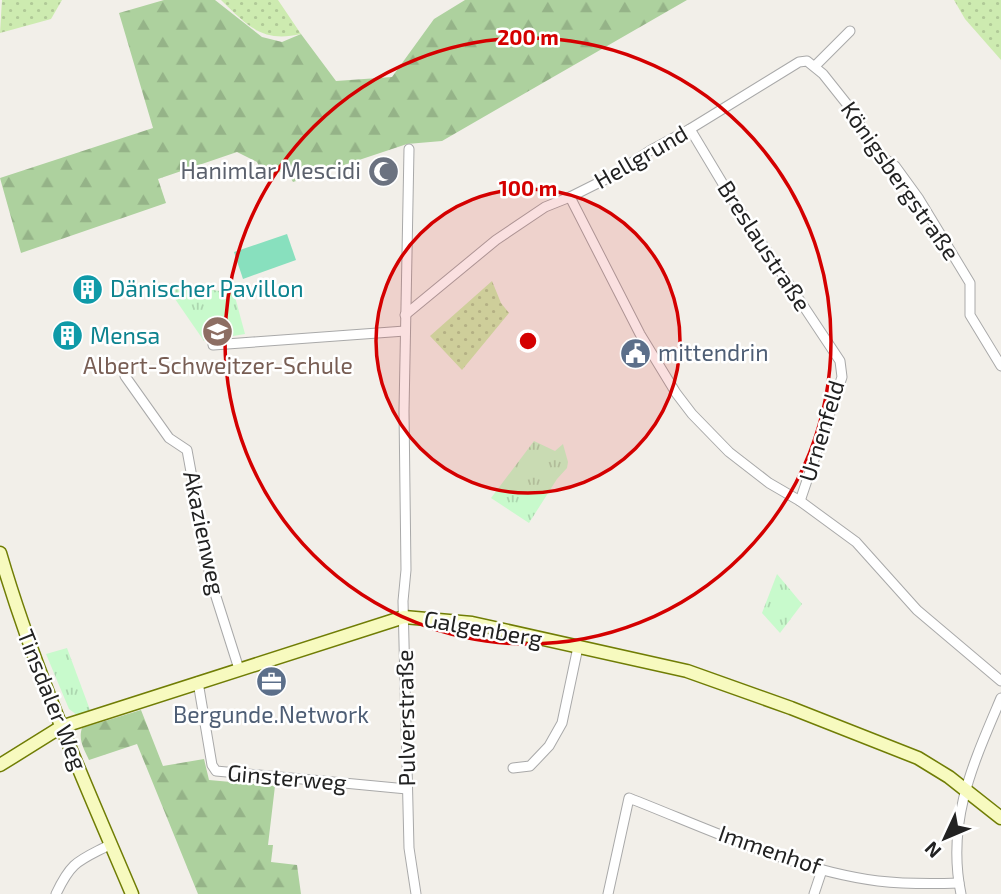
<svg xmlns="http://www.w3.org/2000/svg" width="1001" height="894" font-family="'Exo 2',sans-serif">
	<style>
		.grass { fill: url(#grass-dots) }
		.forest { fill: url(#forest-firs) }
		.park { fill: url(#park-tufts) }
		.pitch { fill: #88e0be }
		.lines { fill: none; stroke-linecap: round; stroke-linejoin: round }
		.street-casing { stroke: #a9a9a9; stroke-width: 11 }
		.secondary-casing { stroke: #707d05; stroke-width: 15 }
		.street { stroke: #fff; stroke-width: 9 }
		.secondary { stroke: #f7fabf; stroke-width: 12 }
		.ring { fill: none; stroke: #d40000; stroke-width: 3.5 }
		.labels { text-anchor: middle; stroke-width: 5; stroke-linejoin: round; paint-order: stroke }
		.street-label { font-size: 23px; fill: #222; stroke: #fff }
		.worship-label { font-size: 23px; fill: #5b616d; stroke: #fff; text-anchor: end }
		.culture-label { font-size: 23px; fill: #0d838f; stroke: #fff; text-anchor: start }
		.service-label { font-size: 23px; fill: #4e5e75; stroke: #fff; text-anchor: start }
		.education-label { font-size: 23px; fill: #785e54; stroke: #fff }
		.centre { fill: #d40000; stroke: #fff; stroke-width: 3.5 }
		.ring-label { font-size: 21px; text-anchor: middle; font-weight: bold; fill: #d40000; stroke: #fff; stroke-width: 5; stroke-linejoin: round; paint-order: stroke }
	</style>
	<defs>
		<pattern id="grass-dots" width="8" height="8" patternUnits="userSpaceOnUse" patternTransform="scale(1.75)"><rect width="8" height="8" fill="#cdebb0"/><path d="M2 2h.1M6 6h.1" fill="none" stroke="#b0c997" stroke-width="1.8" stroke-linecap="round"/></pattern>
		<pattern id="forest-firs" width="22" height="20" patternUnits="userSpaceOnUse" patternTransform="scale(1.75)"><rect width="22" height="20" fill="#add19e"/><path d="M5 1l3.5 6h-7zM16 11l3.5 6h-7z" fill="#95b388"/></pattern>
		<pattern id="park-tufts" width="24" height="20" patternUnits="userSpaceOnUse" patternTransform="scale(1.75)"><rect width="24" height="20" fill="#c8facc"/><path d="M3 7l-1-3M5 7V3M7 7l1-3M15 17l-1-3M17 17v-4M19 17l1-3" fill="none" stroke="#acd6af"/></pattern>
	</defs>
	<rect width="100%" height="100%" fill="#f2efe9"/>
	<g class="grass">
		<polygon points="2,0 62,0 51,19 0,33"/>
		<path d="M221 0H278L301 34C262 43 248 26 221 0Z"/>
		<polygon points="954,0 1001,0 1001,60 965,19"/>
		<polygon points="492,281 501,303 509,313 462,370 430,336"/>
	</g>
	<g class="forest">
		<polygon points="164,0 215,0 262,37 282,42 301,34 336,81 392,77 434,19 465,0 687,0 442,141 407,144 293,182 286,170 271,175 262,172 257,162 237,152 158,179 166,203 21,253 0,178 153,128 119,13"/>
		<path d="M141 710 163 766 204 759 209 780 275 786 268 845H273L271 862 297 865 301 894H198L137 744 89 760C84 749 78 740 82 728Z"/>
	</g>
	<g class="park">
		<polygon points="164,283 234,293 245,334 204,341"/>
		<polygon points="534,441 555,451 563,444 568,462 567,468 557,479 529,523 491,498"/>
		<polygon points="777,574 802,604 780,633 762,613"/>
		<polygon points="67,648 90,710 77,715 69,709 46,654"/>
	</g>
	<polygon class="pitch" points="287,234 296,260 243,279 234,252"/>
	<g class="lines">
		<defs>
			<g id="street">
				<polyline points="815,66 850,31"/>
				<polyline points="690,129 729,194 840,361 842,377 800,501"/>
				<polyline points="409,149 404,411 406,570 403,601 409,848 416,894"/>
				<polyline points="570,197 640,334 676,393 692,414 729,452 769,483 800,501 856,542 917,610 1001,681"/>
				<polyline points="405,315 496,240 545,207 570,197 610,177 651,150 690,129 799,62 807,61 823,74 858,118 860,126 872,144 885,159 895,166 919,199 970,283 970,315 1001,366"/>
				<polyline points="213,345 405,331"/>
				<polyline points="125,376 169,438 187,450 211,581 239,669"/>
				<polyline points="198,682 212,765 216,771 407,789"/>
				<polyline points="513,768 530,766 549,746 562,723 578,647"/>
				<path d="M56 894C72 860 79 861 111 844"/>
				<path d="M608 894 629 798C706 828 796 871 878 881 905 884 932 884 959 883"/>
				<polyline points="814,894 822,870"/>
				<path d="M961 894C946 821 973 764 1001 698"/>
			</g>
			<g id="secondary">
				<path d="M0 553C34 670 84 781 132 894"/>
				<polyline points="0,765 61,727 404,617 472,623 687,671 791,708 918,758 949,777 1001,818"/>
			</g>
		</defs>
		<use href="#street" class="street-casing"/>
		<use href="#secondary" class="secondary-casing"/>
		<use href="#street" class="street"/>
		<use href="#secondary" class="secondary"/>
	</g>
	<circle cx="528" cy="341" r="152" fill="#d40000" fill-opacity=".12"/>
	<g class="ring">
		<circle cx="528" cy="341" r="152"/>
		<circle cx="528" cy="341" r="303"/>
	</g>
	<defs>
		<symbol id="mosque-disc" viewBox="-11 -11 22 22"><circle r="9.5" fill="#6b7280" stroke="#fff"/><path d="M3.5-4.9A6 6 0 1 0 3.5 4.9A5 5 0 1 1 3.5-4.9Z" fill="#fff"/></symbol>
		<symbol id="building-disc" viewBox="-11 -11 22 22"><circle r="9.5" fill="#0f9aa8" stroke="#fff"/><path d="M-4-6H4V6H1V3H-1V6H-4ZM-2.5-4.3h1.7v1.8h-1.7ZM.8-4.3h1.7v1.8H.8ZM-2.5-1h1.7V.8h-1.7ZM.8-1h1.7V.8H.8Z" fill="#fff"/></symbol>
		<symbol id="school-disc" viewBox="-11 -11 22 22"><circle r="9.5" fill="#8d6e63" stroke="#fff"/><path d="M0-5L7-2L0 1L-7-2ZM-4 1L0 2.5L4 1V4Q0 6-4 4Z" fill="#fff"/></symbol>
		<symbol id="civic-disc" viewBox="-11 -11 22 22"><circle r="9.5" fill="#5c6f8a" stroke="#fff"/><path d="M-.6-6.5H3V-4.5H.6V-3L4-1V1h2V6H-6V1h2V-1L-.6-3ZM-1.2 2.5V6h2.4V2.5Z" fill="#fff"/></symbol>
		<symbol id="office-disc" viewBox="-11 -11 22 22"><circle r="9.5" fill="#5c6f8a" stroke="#fff"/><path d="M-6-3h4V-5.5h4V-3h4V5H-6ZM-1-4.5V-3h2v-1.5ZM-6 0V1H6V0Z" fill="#fff"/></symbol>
	</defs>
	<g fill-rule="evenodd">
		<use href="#mosque-disc" x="366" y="154" width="35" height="35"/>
		<use href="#building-disc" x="70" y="272" width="35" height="35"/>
		<use href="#school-disc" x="200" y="314" width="35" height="35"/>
		<use href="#building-disc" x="50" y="318" width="35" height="35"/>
		<use href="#civic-disc" x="618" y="336" width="35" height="35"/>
		<use href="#office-disc" x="254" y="664" width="35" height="35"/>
	</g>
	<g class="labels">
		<g class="street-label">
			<text transform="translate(641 157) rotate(-30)" y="8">Hellgrund</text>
			<text transform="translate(900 181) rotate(55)" y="8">Königsbergstraße</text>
			<text transform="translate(764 246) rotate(57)" y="8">Breslaustraße</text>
			<text transform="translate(822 431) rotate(-73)" y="8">Urnenfeld</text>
			<text transform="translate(204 533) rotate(78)" y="8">Akazienweg</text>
			<text transform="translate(483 629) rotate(10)" y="8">Galgenberg</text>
			<text transform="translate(52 700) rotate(68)" y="8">Tinsdaler Weg</text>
			<text transform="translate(406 718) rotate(-91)" y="8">Pulverstraße</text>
			<text transform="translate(287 778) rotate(5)" y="8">Ginsterweg</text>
			<text transform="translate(770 850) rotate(19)" y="8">Immenhof</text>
		</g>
		<g class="worship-label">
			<text x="361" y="179">Hanimlar Mescidi</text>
		</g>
		<g class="culture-label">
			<text x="110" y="297">Dänischer Pavillon</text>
			<text x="90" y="344">Mensa</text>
		</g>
		<g class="service-label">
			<text x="658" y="361">mittendrin</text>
			<text x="271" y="723" text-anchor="middle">Bergunde.Network</text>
		</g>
		<g class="education-label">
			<text x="218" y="374">Albert-Schweitzer-Schule</text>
		</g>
	</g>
	<circle cx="528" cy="341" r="10" class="centre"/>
	<g class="ring-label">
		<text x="528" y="45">200 m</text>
		<text x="528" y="196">100 m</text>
	</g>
	<g transform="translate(945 838) rotate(226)" stroke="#ffffff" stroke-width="5" paint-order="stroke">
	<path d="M0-5L12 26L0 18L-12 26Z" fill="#222222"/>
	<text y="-10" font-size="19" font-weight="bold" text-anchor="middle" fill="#222222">N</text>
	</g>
</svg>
